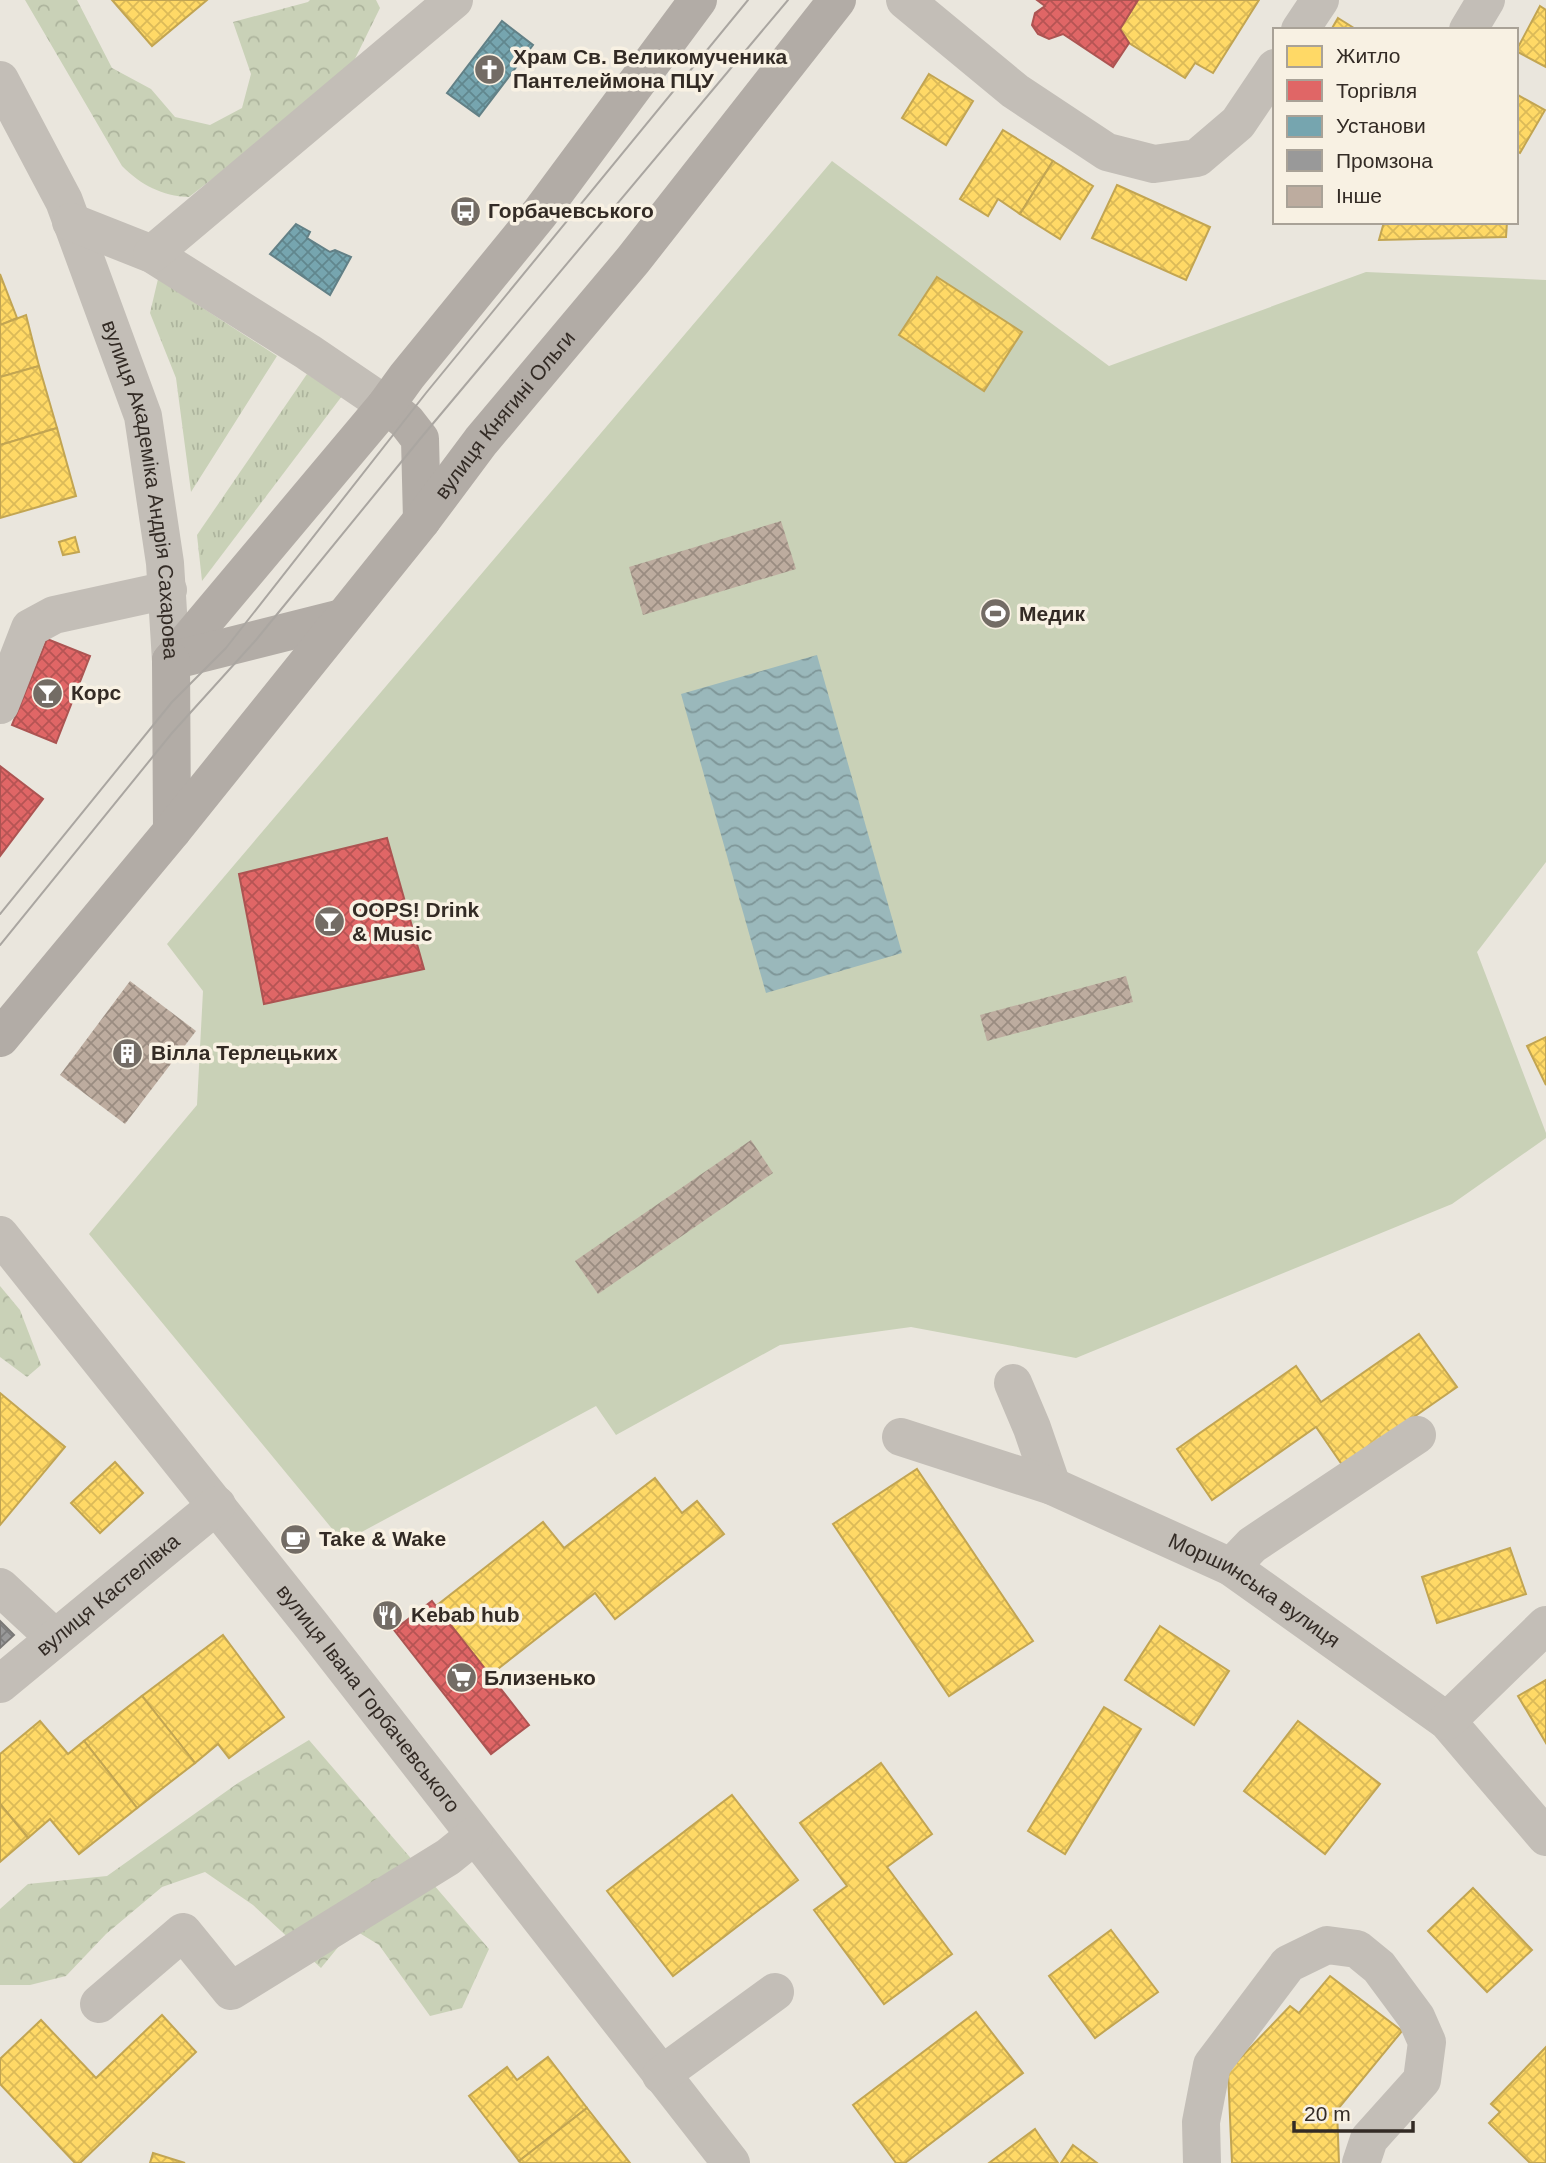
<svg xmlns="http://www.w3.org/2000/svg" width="1546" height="2163" font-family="Helvetica,sans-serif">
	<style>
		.grass { fill: url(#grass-tufts) }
		.forest { fill: url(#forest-crowns) }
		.garden { fill: #c9d1b7 }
		.water { fill: url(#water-waves) }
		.homes { fill: url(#homes-cross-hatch); stroke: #c2a552; stroke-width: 2 }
		.shops { fill: url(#shops-cross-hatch); stroke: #ac5452; stroke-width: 2 }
		.public { fill: url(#public-cross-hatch); stroke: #628086; stroke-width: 2 }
		.industry { fill: url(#industry-cross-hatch); stroke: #7a7876; stroke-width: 2 }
		.building { fill: url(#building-cross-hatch) }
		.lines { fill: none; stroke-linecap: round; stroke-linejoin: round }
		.minor { stroke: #c3beb7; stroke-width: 38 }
		.major { stroke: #b2aca6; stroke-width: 38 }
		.tram { stroke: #aaa6a1; stroke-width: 2 }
		.labels { text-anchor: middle; stroke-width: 7; stroke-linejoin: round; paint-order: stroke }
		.poi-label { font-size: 21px; font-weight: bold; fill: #332b25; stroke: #f8f1e3; text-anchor: start }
		.street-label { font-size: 21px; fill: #332b25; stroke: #f8f1e3 }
	</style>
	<defs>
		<pattern id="grass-tufts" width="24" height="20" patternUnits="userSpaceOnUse" patternTransform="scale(1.75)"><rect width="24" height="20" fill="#c9d1b7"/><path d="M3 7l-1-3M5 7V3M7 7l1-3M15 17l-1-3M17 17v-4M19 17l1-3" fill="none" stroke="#adb49d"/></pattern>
		<pattern id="forest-crowns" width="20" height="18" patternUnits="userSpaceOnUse" patternTransform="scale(1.75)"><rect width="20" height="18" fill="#c9d1b7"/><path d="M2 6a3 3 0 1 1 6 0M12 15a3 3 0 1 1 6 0" fill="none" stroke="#adb49d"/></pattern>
		<pattern id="water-waves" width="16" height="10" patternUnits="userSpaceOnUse" patternTransform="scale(1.75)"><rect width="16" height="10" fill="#9ab8bb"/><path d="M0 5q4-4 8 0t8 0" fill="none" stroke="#7e9698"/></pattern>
		<pattern id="homes-cross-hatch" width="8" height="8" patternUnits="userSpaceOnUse" patternTransform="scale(1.75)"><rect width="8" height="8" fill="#ffd966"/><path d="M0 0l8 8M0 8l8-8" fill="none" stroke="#dbba58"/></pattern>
		<pattern id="shops-cross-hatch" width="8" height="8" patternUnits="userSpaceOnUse" patternTransform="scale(1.75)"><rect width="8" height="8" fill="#e06666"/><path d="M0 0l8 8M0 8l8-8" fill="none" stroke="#b65454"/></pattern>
		<pattern id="public-cross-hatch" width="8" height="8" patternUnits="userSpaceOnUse" patternTransform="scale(1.75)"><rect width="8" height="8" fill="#76a5af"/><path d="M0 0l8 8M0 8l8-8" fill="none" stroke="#61878e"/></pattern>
		<pattern id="industry-cross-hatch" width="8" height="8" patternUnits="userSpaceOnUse" patternTransform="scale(1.75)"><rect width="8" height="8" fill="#999"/><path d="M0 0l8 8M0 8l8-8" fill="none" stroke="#7d7d7d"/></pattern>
		<pattern id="building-cross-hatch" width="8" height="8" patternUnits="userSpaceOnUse" patternTransform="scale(1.75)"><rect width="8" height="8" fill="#bdac9f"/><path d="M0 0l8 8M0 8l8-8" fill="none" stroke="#9a8c81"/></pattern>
	</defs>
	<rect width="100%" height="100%" fill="#eae6dd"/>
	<g class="grass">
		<polygon points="158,279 277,356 191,492 176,378 150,313"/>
		<polygon points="307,374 342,396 202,581 197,535"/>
	</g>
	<g class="forest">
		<path d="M25 0H77L112 68 151 89 175 117 210 125 242 108 251 74 233 22 308 2 310 0H376L380 8 347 75 189 197C162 196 141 185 122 166Z"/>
		<polygon points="0,1286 20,1310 41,1365 27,1377 0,1357"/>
		<polygon points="309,1740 489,1949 462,2008 430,2016 379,1945 353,1929 321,1968 253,1905 205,1872 162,1887 106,1934 66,1976 30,1985 0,1985 0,1909 28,1884 107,1876 238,1783"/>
	</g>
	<polygon class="garden" points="832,161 1109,366 1366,272 1546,280 1546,862 1477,952 1546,1133 1546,1138 1452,1204 1076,1358 911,1327 780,1345 616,1435 596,1406 343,1542 89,1234 197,1105 203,991 167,944"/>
	<polygon class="water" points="817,655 902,953 766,993 681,694"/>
	<g class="homes">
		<polygon points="112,0 207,0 152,46"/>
		<polygon points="1138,0 1259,0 1213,73 1195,63 1185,78 1129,43 1120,29"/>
		<polygon points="1540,6 1546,10 1546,67 1516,51"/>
		<polygon points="1338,18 1357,30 1331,30"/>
		<polygon points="929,74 973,101 946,145 902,118"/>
		<polygon points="1516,94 1545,110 1520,153 1516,151"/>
		<polygon points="1003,130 1053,161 1020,214 998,199 988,216 960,199"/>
		<polygon points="1053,161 1093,186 1060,239 1020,214"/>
		<polygon points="1117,185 1210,227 1186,280 1092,238"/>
		<polygon points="1384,222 1507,222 1506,237 1379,240"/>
		<polygon points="0,274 17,318 0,325"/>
		<polygon points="937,277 1022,332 984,391 899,335"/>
		<polygon points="26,315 39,366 0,377 0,325"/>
		<polygon points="39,366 57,428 0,445 0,377"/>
		<polygon points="57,428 76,496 0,518 0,445"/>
		<polygon points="75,537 79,552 63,555 59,542"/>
		<polygon points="1546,1037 1546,1085 1527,1046"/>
		<polygon points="1419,1334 1457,1387 1343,1466 1316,1427 1212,1500 1177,1449 1296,1366 1321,1402"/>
		<polygon points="0,1393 65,1447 0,1525"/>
		<polygon points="115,1462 143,1493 100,1533 71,1503"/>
		<polygon points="917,1469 1033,1641 949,1696 833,1524"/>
		<polygon points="655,1478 682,1513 697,1501 724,1534 615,1619 595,1593 490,1675 436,1606 543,1522 564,1548"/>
		<polygon points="1510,1548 1526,1594 1437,1623 1422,1577"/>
		<polygon points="1160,1626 1229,1671 1194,1725 1125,1680"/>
		<polygon points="223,1635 284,1717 229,1758 218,1744 195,1763 142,1696"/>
		<polygon points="1546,1680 1546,1743 1518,1696"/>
		<polygon points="142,1696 195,1763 137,1808 84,1741"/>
		<polygon points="1104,1707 1141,1729 1065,1854 1028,1831"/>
		<polygon points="40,1721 68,1754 84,1741 137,1808 79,1854 50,1819 28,1838 0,1804 0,1754"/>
		<polygon points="1298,1721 1380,1784 1325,1854 1244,1791"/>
		<polygon points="881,1763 932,1834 887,1867 952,1954 884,2004 814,1910 847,1886 800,1823"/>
		<polygon points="732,1795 798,1880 673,1976 607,1891"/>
		<polygon points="0,1804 28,1838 0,1862"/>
		<polygon points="1473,1888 1532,1950 1487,1992 1428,1931"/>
		<polygon points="1111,1930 1158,1992 1095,2038 1049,1976"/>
		<polygon points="1330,1976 1402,2031 1337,2110 1339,2163 1232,2163 1228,2071 1290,2006 1299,2013"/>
		<polygon points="976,2012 1023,2073 905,2163 896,2163 853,2105"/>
		<polygon points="162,2015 196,2052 80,2163 75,2163 0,2084 0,2059 41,2020 96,2078"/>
		<polygon points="1546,2047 1546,2163 1530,2163 1489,2123 1500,2112 1491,2104"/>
		<polygon points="548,2057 587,2108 519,2161 469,2096 507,2067 517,2080"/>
		<polygon points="587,2108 630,2163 521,2163 519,2161"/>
		<polygon points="1035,2129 1058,2163 989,2163"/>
		<polygon points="1073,2145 1097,2163 1061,2163"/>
		<polygon points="153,2153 185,2163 150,2163"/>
	</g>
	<g class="shops">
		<polygon points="1037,0 1138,0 1120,29 1129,43 1113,67 1063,34 1049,39 1038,34 1032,25 1035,13 1045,6"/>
		<polygon points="47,639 90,656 56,743 12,725"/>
		<polygon points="0,766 43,799 0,856"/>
		<polygon points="387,838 424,969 264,1004 239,874"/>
		<polygon points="432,1601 529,1725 491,1754 394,1630"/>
	</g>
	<g class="public">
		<polygon points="502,21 533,45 479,116 447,93"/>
		<polygon points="296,224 310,232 307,238 330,252 335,250 351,257 330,295 270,254"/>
	</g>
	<polygon class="industry" points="0,1621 14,1635 0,1648"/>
	<g class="building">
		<polygon points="781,521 796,569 643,615 629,567"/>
		<polygon points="1126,976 1133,1002 987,1041 980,1015"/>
		<polygon points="130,981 196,1031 125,1124 60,1075"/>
		<polygon points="751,1140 773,1173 598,1294 575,1261"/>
	</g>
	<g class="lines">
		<g class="minor">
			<polyline points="905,0 1015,91 1107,152 1154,164 1197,158 1238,123 1275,68"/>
			<polyline points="1300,30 1320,0"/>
			<polyline points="1468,30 1486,0"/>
			<path id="s1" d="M0 80 64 201 143 416 165 563 171 661"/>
			<polyline points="71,222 152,254 308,352 386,405"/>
			<polyline points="152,254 454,0"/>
			<polyline points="0,705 30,628 54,615 168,590"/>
			<path id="s2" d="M0 1235 312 1626 731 2163"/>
			<polyline points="1013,1383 1032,1428 1052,1486"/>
			<path id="s3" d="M901 1437 1052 1486 1231 1567 1447 1721 1546 1837"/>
			<polyline points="1231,1567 1252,1545 1417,1435"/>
			<polyline points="0,1587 55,1638"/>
			<path id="s4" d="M0 1684 217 1505"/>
			<polyline points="1447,1721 1546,1625"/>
			<polyline points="99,2004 183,1932 231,1991 448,1857 474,1836"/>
			<polyline points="661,2075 775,1992"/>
			<polyline points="1202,2163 1201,2122 1212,2065 1288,1964 1327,1945 1357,1949 1379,1967 1416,2017 1427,2042 1422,2080 1369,2139 1361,2163"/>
		</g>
		<g class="major">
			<polyline points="386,405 406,421 420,439 422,520"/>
			<polyline points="171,661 386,405 407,376 540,213 698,0"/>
			<polyline points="171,661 342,618"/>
			<polyline points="171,661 172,831"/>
			<path id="s5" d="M0 1038 172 831 422 520 481 441 633 260 837 0"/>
		</g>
		<g class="tram">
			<polyline points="0,914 172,702 226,648 426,393 748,0"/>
			<polyline points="0,945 172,733 256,640 420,439 788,0"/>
		</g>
	</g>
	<defs>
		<symbol id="church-disc" viewBox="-11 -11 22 22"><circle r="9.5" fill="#736c65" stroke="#f8f1e3"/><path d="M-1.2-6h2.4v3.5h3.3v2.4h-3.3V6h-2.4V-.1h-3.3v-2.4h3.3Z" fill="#fff"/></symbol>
		<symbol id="bus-disc" viewBox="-11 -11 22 22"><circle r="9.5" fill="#736c65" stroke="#f8f1e3"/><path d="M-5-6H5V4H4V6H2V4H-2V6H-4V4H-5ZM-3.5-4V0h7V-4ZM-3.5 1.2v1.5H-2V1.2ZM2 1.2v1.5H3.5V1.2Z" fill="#fff"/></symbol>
		<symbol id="stadium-disc" viewBox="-11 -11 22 22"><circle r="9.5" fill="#736c65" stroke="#f8f1e3"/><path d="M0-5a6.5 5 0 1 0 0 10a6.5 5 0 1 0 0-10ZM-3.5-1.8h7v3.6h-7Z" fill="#fff"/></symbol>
		<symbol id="bar-disc" viewBox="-11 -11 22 22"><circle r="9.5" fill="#736c65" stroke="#f8f1e3"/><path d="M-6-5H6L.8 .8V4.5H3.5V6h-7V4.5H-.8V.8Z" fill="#fff"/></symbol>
		<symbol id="building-disc" viewBox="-11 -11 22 22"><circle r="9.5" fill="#736c65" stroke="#f8f1e3"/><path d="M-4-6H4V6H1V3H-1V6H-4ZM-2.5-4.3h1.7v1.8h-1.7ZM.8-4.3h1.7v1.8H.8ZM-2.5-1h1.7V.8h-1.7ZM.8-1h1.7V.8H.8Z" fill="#fff"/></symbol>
		<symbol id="cafe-disc" viewBox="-11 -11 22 22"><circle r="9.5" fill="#736c65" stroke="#f8f1e3"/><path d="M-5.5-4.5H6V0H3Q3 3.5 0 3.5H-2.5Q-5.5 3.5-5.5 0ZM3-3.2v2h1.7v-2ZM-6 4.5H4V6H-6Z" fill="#fff"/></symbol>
		<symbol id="restaurant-disc" viewBox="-11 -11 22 22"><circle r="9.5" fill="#736c65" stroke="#f8f1e3"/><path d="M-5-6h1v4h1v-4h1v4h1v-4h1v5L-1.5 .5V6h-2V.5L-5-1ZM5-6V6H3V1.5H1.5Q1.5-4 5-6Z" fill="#fff"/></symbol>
		<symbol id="supermarket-disc" viewBox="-11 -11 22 22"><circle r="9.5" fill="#736c65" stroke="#f8f1e3"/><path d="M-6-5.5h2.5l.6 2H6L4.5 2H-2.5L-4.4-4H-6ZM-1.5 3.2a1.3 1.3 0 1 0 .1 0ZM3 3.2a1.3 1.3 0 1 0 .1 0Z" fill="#fff"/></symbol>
	</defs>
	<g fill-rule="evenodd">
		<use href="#church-disc" x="472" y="52" width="35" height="35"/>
		<use href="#bus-disc" x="448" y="194" width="35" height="35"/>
		<use href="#stadium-disc" x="978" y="596" width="35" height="35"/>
		<use href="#bar-disc" x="30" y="676" width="35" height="35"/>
		<use href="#bar-disc" x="312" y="904" width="35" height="35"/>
		<use href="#building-disc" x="110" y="1036" width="35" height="35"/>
		<use href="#cafe-disc" x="278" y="1522" width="35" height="35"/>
		<use href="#restaurant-disc" x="370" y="1598" width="35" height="35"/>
		<use href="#supermarket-disc" x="444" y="1660" width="35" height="35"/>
	</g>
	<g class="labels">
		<g class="poi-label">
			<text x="513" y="64">Храм Св. Великомученика<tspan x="513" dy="24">Пантелеймона ПЦУ</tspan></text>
			<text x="488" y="218">Горбачевського</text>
			<text x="1019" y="621">Медик</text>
			<text x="71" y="700">Корс</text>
			<text x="352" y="917">OOPS! Drink<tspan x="352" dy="24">&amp; Music</tspan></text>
			<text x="151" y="1060">Вілла Терлецьких</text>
			<text x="319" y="1546">Take &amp; Wake</text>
			<text x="411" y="1622">Kebab hub</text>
			<text x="484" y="1685">Близенько</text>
		</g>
		<g class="street-label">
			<text dy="7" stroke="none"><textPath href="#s5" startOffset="802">вулиця Княгині Ольги</textPath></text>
			<text dy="7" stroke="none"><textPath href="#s1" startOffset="438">вулиця Академіка Андрія Сахарова</textPath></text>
			<text dy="7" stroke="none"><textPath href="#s3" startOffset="387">Моршинська вулиця</textPath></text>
			<text dy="7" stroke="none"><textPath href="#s4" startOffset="140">вулиця Кастелівка</textPath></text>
			<text dy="7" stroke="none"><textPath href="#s2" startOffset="592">вулиця Івана Горбачевського</textPath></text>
		</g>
	</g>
	<rect x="1273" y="28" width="245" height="196" fill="#f8f1e3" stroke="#a9a297" stroke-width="2"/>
	<rect x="1287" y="46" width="35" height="21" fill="#ffd966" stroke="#a9a297" stroke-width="2"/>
	<text x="1336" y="63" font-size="21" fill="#332b25">Житло</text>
	<rect x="1287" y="80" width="35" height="21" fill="#e06666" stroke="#a9a297" stroke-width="2"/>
	<text x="1336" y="98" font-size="21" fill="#332b25">Торгівля</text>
	<rect x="1287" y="116" width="35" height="21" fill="#76a5af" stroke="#a9a297" stroke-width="2"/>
	<text x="1336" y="133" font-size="21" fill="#332b25">Установи</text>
	<rect x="1287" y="150" width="35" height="21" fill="#999999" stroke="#a9a297" stroke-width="2"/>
	<text x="1336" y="168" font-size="21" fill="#332b25">Промзона</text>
	<rect x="1287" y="186" width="35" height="21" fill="#bdac9f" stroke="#a9a297" stroke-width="2"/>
	<text x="1336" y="203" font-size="21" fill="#332b25">Інше</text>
	<path d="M1294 2121v10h119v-10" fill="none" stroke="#332b25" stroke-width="3.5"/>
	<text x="1304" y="2121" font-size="21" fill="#332b25" stroke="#f8f1e3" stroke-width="5" paint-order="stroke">20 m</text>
</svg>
